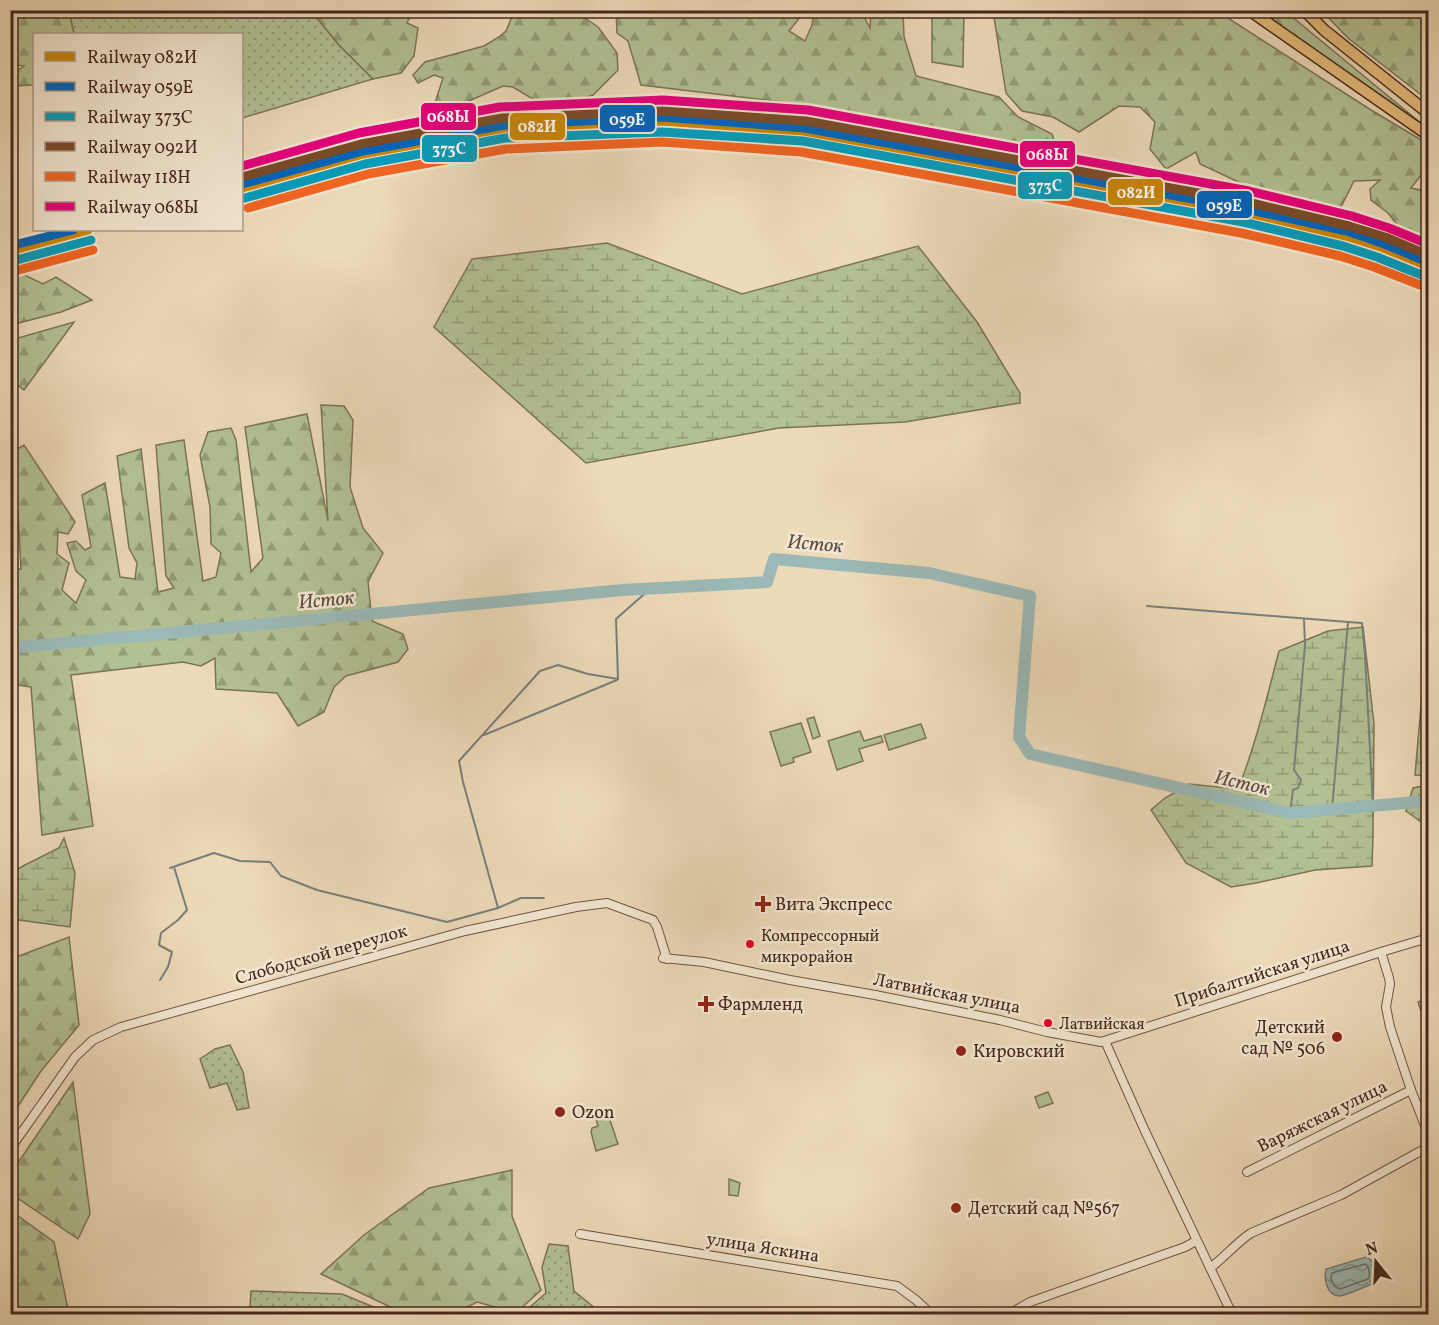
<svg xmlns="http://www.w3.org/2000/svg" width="1439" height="1325" font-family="Vollkorn,serif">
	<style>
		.grass { fill: url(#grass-dots); stroke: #7c7458; stroke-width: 1.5 }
		.forest { fill: url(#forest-firs); stroke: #7c7458; stroke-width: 1.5 }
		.wetland { fill: url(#wetland-marsh); stroke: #7c7458; stroke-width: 1.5 }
		.park { fill: #b2c194; stroke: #7c7458; stroke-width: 1.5 }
		.water { fill: url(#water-waves); stroke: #797f79; stroke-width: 1.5 }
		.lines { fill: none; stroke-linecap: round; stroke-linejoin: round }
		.shore { stroke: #70706a; stroke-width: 1.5 }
		.stream { stroke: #797f79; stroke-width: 2 }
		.river { stroke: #9bb9b7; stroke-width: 12 }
		.minor-casing { stroke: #705443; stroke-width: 10 }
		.major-casing { stroke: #46271c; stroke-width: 13 }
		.minor { stroke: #f3e7d2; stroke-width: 8 }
		.major { stroke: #e6bd7c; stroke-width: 10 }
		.rail-1-casing { stroke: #f3e7d2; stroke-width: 14 }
		.rail-2-casing { stroke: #f3e7d2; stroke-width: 14 }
		.rail-3-casing { stroke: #f3e7d2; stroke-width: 14 }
		.rail-4-casing { stroke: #f3e7d2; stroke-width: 14 }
		.rail-5-casing { stroke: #f3e7d2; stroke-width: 14 }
		.rail-6-casing { stroke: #f3e7d2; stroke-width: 14 }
		.rail-1 { stroke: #cb8607; stroke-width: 9 }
		.rail-2 { stroke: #0065bd; stroke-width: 9 }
		.rail-3 { stroke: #079cbc; stroke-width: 9 }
		.rail-4 { stroke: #7a4b2a; stroke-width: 9 }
		.rail-5 { stroke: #f26522; stroke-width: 9 }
		.rail-6 { stroke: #e5007d; stroke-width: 9 }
		.poi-dot { fill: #8f2418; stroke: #f3e7d2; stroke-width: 2 }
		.bus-dot { fill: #e4002b; stroke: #f3e7d2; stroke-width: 2 }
		.labels { text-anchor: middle; stroke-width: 5; stroke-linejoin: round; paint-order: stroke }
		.bus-label { font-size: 16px; fill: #46271c; stroke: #f3e7d2; text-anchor: start }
		.poi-label { font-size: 18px; fill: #46271c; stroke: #f3e7d2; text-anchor: start }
		.street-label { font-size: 18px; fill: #46271c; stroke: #f3e7d2 }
		.water-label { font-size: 20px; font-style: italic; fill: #5b4c43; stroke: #f3e7d2 }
		.line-badge { stroke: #f3e7d2; stroke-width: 2 }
		.badge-label { font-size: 16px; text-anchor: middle; font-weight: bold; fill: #fff }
	</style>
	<defs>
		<pattern id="grass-dots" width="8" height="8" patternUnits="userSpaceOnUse" patternTransform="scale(1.5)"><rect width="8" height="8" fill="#b2c194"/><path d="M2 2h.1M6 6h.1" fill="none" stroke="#939d78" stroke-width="1.8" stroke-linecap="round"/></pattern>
		<pattern id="forest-firs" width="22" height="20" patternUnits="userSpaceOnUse" patternTransform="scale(1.5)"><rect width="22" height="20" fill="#b2c194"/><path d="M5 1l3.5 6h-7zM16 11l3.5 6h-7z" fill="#939d78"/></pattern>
		<pattern id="wetland-marsh" width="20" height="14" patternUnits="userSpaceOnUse" patternTransform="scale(1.5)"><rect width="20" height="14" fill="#b2c194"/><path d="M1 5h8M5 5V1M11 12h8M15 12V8" fill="none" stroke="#939d78"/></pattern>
		<pattern id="water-waves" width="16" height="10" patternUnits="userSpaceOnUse" patternTransform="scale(1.5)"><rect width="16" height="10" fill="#9bb9b7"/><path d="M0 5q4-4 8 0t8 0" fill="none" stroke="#809694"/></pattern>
	</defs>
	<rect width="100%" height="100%" fill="#eddab9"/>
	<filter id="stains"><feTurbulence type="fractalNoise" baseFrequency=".00333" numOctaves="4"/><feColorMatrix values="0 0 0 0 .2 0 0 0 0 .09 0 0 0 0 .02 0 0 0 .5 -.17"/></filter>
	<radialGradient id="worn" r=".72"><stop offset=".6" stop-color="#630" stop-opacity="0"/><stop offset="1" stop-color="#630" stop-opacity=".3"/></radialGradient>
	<g class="grass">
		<polygon points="69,11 311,11 339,45 373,79 242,118 242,34 74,34"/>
		<polygon points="1428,785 1428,827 1406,811 1413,788"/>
		<polygon points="230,1045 243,1072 249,1108 237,1110 227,1083 210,1088 200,1059 215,1049"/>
		<polygon points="549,1244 568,1246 574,1291 596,1309 594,1314 522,1314 546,1293 542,1267"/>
		<polygon points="251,1291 342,1294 391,1314 258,1314 250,1308"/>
	</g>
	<g class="forest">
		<polygon points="515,10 591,11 585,18 598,27 617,53 618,70 593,95 576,101 536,101 513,87 503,86 462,104 444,108 435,103 443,78 434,75 418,83 413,75 425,62 484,46 499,37 506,31"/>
		<polygon points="10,11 69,11 74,34 34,34 34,85 13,86 12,75 24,66 11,64"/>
		<polygon points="311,11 413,11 407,23 418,28 414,56 401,73 373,79 339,45"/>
		<polygon points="616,11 805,11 789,31 805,41 812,25 814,11 861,11 870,28 871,11 903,11 904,37 916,76 999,97 1018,117 1052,134 1057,149 1043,153 933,142 808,105 641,85 628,41 617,33"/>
		<polygon points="932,11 964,11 963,67 932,62"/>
		<polygon points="993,11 1217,11 1371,110 1428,144 1428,166 1411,188 1420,190 1428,210 1428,238 1402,231 1388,213 1371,200 1370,189 1380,180 1354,181 1341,207 1247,186 1200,164 1196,152 1166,169 1150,149 1155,122 1140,107 1119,106 1079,132 1053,117 1022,111 1006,93"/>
		<polygon points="1257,11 1285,11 1428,129"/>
		<polygon points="1322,11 1428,11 1428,100 1348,38"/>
		<polygon points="20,273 43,284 56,277 92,300 61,312 11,325 11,293"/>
		<polygon points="74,322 24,390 11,380 11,340"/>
		<polygon points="321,405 344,406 353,420 350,487 363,528 383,553 368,582 372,621 403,634 408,649 398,662 346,676 334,687 324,712 298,726 277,693 216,689 215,658 201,666 183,662 71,675 93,826 42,835 31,687 11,684 11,570 21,569 18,511 11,513 11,453 24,445 75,522 68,534 58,532 57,554 69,563 62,590 76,603 86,580 76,571 67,543 76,541 85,550 91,547 82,495 105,483 120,577 135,579 137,563 129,548 117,456 141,449 158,592 174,588 166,576 156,445 184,440 203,581 216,577 221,553 211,544 210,507 200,455 208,432 231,428 236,440 251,572 263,558 245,427 307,414 328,521"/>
		<polygon points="69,937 79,1025 41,1071 11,1117 11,959"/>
		<polygon points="73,1082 90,1214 78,1239 10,1193 11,1173"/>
		<polygon points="512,1170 512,1216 541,1290 516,1313 477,1302 453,1314 405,1314 321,1274 364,1235 429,1188"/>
		<polygon points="10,1210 54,1242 69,1314 11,1314"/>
	</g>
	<g class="wetland">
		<polygon points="607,243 742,294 918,246 977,322 1020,393 1020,403 905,422 779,428 586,463 434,327 472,259"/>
		<polygon points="1428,625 1428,776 1415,775"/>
		<path d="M1363 627 1374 724 1373 836 1372 866 1315 870 1256 883 1231 887 1186 863 1151 810 1165 798 1189 784 1238 789C1256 744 1267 697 1279 651L1328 631Z"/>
		<polygon points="64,838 75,873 70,927 19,920 11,911 11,874 23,866 59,848"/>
	</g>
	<g class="park">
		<polygon points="814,717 820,736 813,739 807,719"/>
		<polygon points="801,723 811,752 793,758 794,762 781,766 770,732"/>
		<polygon points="921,724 926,738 889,750 884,735"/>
		<polygon points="860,731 864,741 881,736 883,742 859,749 863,761 837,770 828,741"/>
		<polygon points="1428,998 1428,1032 1418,1002"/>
		<polygon points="1048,1092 1053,1103 1039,1108 1035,1097"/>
		<polygon points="607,1111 618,1144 596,1151 591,1132 592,1128 598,1126 595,1115"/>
		<polygon points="729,1179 740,1183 738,1196 729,1195"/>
	</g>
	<path class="water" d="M1366 1257C1376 1261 1375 1271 1376 1281L1372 1284C1364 1287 1347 1295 1340 1296 1326 1296 1324 1278 1326 1269Z"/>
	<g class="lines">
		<path class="shore" d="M1365 1264C1369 1266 1371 1275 1368 1279L1340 1289 1334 1286 1331 1279 1332 1273Z"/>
		<g class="stream">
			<polyline points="1147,606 1348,622 1332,810"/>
			<polyline points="1348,622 1362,623 1365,655 1373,806"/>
			<polyline points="484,735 617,680"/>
			<polyline points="1290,813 1293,790 1298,788 1301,780 1294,770 1305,645 1304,620"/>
			<polyline points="170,868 214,853 240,861 270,862 281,876 317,890 447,922 498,908 521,898 544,898"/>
			<polyline points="498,908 463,782 459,761 540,671 558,665 588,674 618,679 616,619 651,588"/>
			<polyline points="160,980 168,967 172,952 159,945 161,933 178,920 187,910 174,867"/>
		</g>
		<polyline class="river" points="10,648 623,590 767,582 774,559 929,573 1030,596 1019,737 1030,754 1290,813 1428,801"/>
		<defs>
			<g id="minor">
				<polyline points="1381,952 1389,978 1390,984 1386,1007 1390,1027 1411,1090 1428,1133"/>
				<polyline points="663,958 704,962 790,980 875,995 1000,1020 1047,1032 1101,1042 1381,952 1428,938"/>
				<polyline points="1105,1041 1145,1131 1232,1314"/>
				<polyline points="10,1149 75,1057 93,1040 121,1027 465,931 576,907 607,903 653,920 657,927 667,959"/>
				<polyline points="1247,1172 1411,1090"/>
				<polyline points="580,1234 897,1286 916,1300 931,1314"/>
				<path d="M1210 1268C1225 1257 1236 1243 1251 1233L1341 1195 1428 1147"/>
				<polyline points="1009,1314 1030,1302 1185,1247 1196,1241"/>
			</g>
			<g id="major">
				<polyline points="1249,10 1428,135"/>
				<polyline points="1304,10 1324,30 1428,113"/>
			</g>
		</defs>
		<use href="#minor" class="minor-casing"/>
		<use href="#major" class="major-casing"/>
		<use href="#minor" class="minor"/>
		<use href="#major" class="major"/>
		<defs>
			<g id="rail-1">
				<polyline points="242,188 363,154 504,128 662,121 804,131 1245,212 1346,236 1381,247 1428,266"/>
				<polyline points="10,251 88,230"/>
			</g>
			<g id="rail-2">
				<polyline points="242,184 363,151 504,125 663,117 805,128 1242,208 1347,231 1382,243 1428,262"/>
				<polyline points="10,246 73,230"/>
			</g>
			<g id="rail-3">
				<polyline points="245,198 365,164 505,138 662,132 803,141 1243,222 1343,246 1377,257 1424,276"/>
				<polyline points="13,261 91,240"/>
			</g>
			<polyline id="rail-4" points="242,177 361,144 502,118 663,111 806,121 1247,202 1349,226 1385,237 1428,255"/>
			<g id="rail-5">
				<polyline points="248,208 368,174 506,149 662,142 801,152 1241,233 1340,256 1374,267 1420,285"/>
				<polyline points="15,271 93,250"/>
			</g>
			<polyline id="rail-6" points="242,166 359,133 500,107 663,100 808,110 1249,191 1352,216 1389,228 1428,244"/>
		</defs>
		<use href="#rail-1" class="rail-1-casing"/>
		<use href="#rail-2" class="rail-2-casing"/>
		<use href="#rail-3" class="rail-3-casing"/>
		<use href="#rail-4" class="rail-4-casing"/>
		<use href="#rail-5" class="rail-5-casing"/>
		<use href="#rail-6" class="rail-6-casing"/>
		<use href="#rail-1" class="rail-1"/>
		<use href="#rail-2" class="rail-2"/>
		<use href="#rail-3" class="rail-3"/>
		<use href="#rail-4" class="rail-4"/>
		<use href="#rail-5" class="rail-5"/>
		<use href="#rail-6" class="rail-6"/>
	</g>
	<g class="poi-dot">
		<path d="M760 895h6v6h6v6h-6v6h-6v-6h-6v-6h6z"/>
		<path d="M703 995h6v6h6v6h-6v6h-6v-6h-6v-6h6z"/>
		<circle cx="1337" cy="1037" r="6"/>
		<circle cx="961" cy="1051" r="6"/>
		<circle cx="560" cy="1112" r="6"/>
		<circle cx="956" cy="1208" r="6"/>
	</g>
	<g class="bus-dot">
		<circle cx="750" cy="944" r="5"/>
		<circle cx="1048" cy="1023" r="5"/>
	</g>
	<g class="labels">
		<g class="bus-label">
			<text x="761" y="941">Компрессорный<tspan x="761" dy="21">микрорайон</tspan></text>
			<text x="1059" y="1029">Латвийская</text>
		</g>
		<g class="poi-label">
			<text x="775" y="910">Вита Экспресс</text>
			<text x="718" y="1010">Фармленд</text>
			<text x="1325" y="1033" text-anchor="end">Детский<tspan x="1325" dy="21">сад № 506</tspan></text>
			<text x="973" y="1057">Кировский</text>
			<text x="572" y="1118">Ozon</text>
			<text x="968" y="1214">Детский сад №567</text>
		</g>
		<g class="street-label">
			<text transform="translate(321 954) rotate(-16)" y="6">Слободской переулок</text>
			<text transform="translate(1262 973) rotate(-18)" y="6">Прибалтийская улица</text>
			<text transform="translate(947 993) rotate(11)" y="6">Латвийская улица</text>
			<text transform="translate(1322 1116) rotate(-26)" y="6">Варяжская улица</text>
			<text transform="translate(763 1247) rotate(9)" y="6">улица Яскина</text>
		</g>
		<g class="water-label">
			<text transform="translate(815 543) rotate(5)" y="7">Исток</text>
			<text transform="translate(326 599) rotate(-5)" y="7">Исток</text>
			<text transform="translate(1242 782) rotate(13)" y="7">Исток</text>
		</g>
	</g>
	<g class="line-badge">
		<rect x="420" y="102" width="57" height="29" rx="6" fill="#e5007d"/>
		<rect x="599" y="104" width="57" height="29" rx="6" fill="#0065bd"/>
		<rect x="509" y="112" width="57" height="29" rx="6" fill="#cb8607"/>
		<rect x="421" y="134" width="57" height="29" rx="6" fill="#079cbc"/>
		<rect x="1019" y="140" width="57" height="28" rx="6" fill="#e5007d"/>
		<rect x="1017" y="171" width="56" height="29" rx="6" fill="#079cbc"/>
		<rect x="1107" y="178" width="57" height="28" rx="6" fill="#cb8607"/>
		<rect x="1196" y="190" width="57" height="29" rx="6" fill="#0065bd"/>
	</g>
	<g class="badge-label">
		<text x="448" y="122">068Ы</text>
		<text x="627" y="125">059Е</text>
		<text x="537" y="132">082И</text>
		<text x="449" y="154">373C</text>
		<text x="1047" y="160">068Ы</text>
		<text x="1045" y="191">373C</text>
		<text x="1136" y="198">082И</text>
		<text x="1224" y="211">059Е</text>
	</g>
	<rect width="1439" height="1325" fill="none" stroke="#eddab9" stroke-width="36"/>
	<rect x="12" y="12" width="1415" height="1301" fill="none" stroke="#46271c" stroke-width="3"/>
	<rect x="18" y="18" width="1403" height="1289" fill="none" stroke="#46271c" stroke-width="1.5"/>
	<rect x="33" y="33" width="210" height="198" fill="#f3e7d2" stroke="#ae9a89" stroke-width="1.5"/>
	<rect x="45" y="52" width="30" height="9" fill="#cb8607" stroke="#ae9a89" stroke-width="1.5"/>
	<text x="87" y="63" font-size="18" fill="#46271c">Railway 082И</text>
	<rect x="45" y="82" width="30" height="9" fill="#0065bd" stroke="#ae9a89" stroke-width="1.5"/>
	<text x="87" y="93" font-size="18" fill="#46271c">Railway 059Е</text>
	<rect x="45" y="112" width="30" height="9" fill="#079cbc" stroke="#ae9a89" stroke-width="1.5"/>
	<text x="87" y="123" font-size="18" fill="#46271c">Railway 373C</text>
	<rect x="45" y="142" width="30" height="9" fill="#7a4b2a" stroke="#ae9a89" stroke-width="1.5"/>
	<text x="87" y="153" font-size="18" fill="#46271c">Railway 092И</text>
	<rect x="45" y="172" width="30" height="9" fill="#f26522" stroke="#ae9a89" stroke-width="1.5"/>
	<text x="87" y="183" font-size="18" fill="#46271c">Railway 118Н</text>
	<rect x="45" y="202" width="30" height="9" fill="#e5007d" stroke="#ae9a89" stroke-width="1.5"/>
	<text x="87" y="213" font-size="18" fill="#46271c">Railway 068Ы</text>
	<g transform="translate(1376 1262) rotate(342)" stroke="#f3e7d2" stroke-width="4.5" paint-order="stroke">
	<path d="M0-4.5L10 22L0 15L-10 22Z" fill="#46271c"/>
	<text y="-9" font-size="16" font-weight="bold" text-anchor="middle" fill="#46271c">N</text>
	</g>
	<rect width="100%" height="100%" filter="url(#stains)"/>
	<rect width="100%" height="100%" fill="url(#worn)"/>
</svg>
